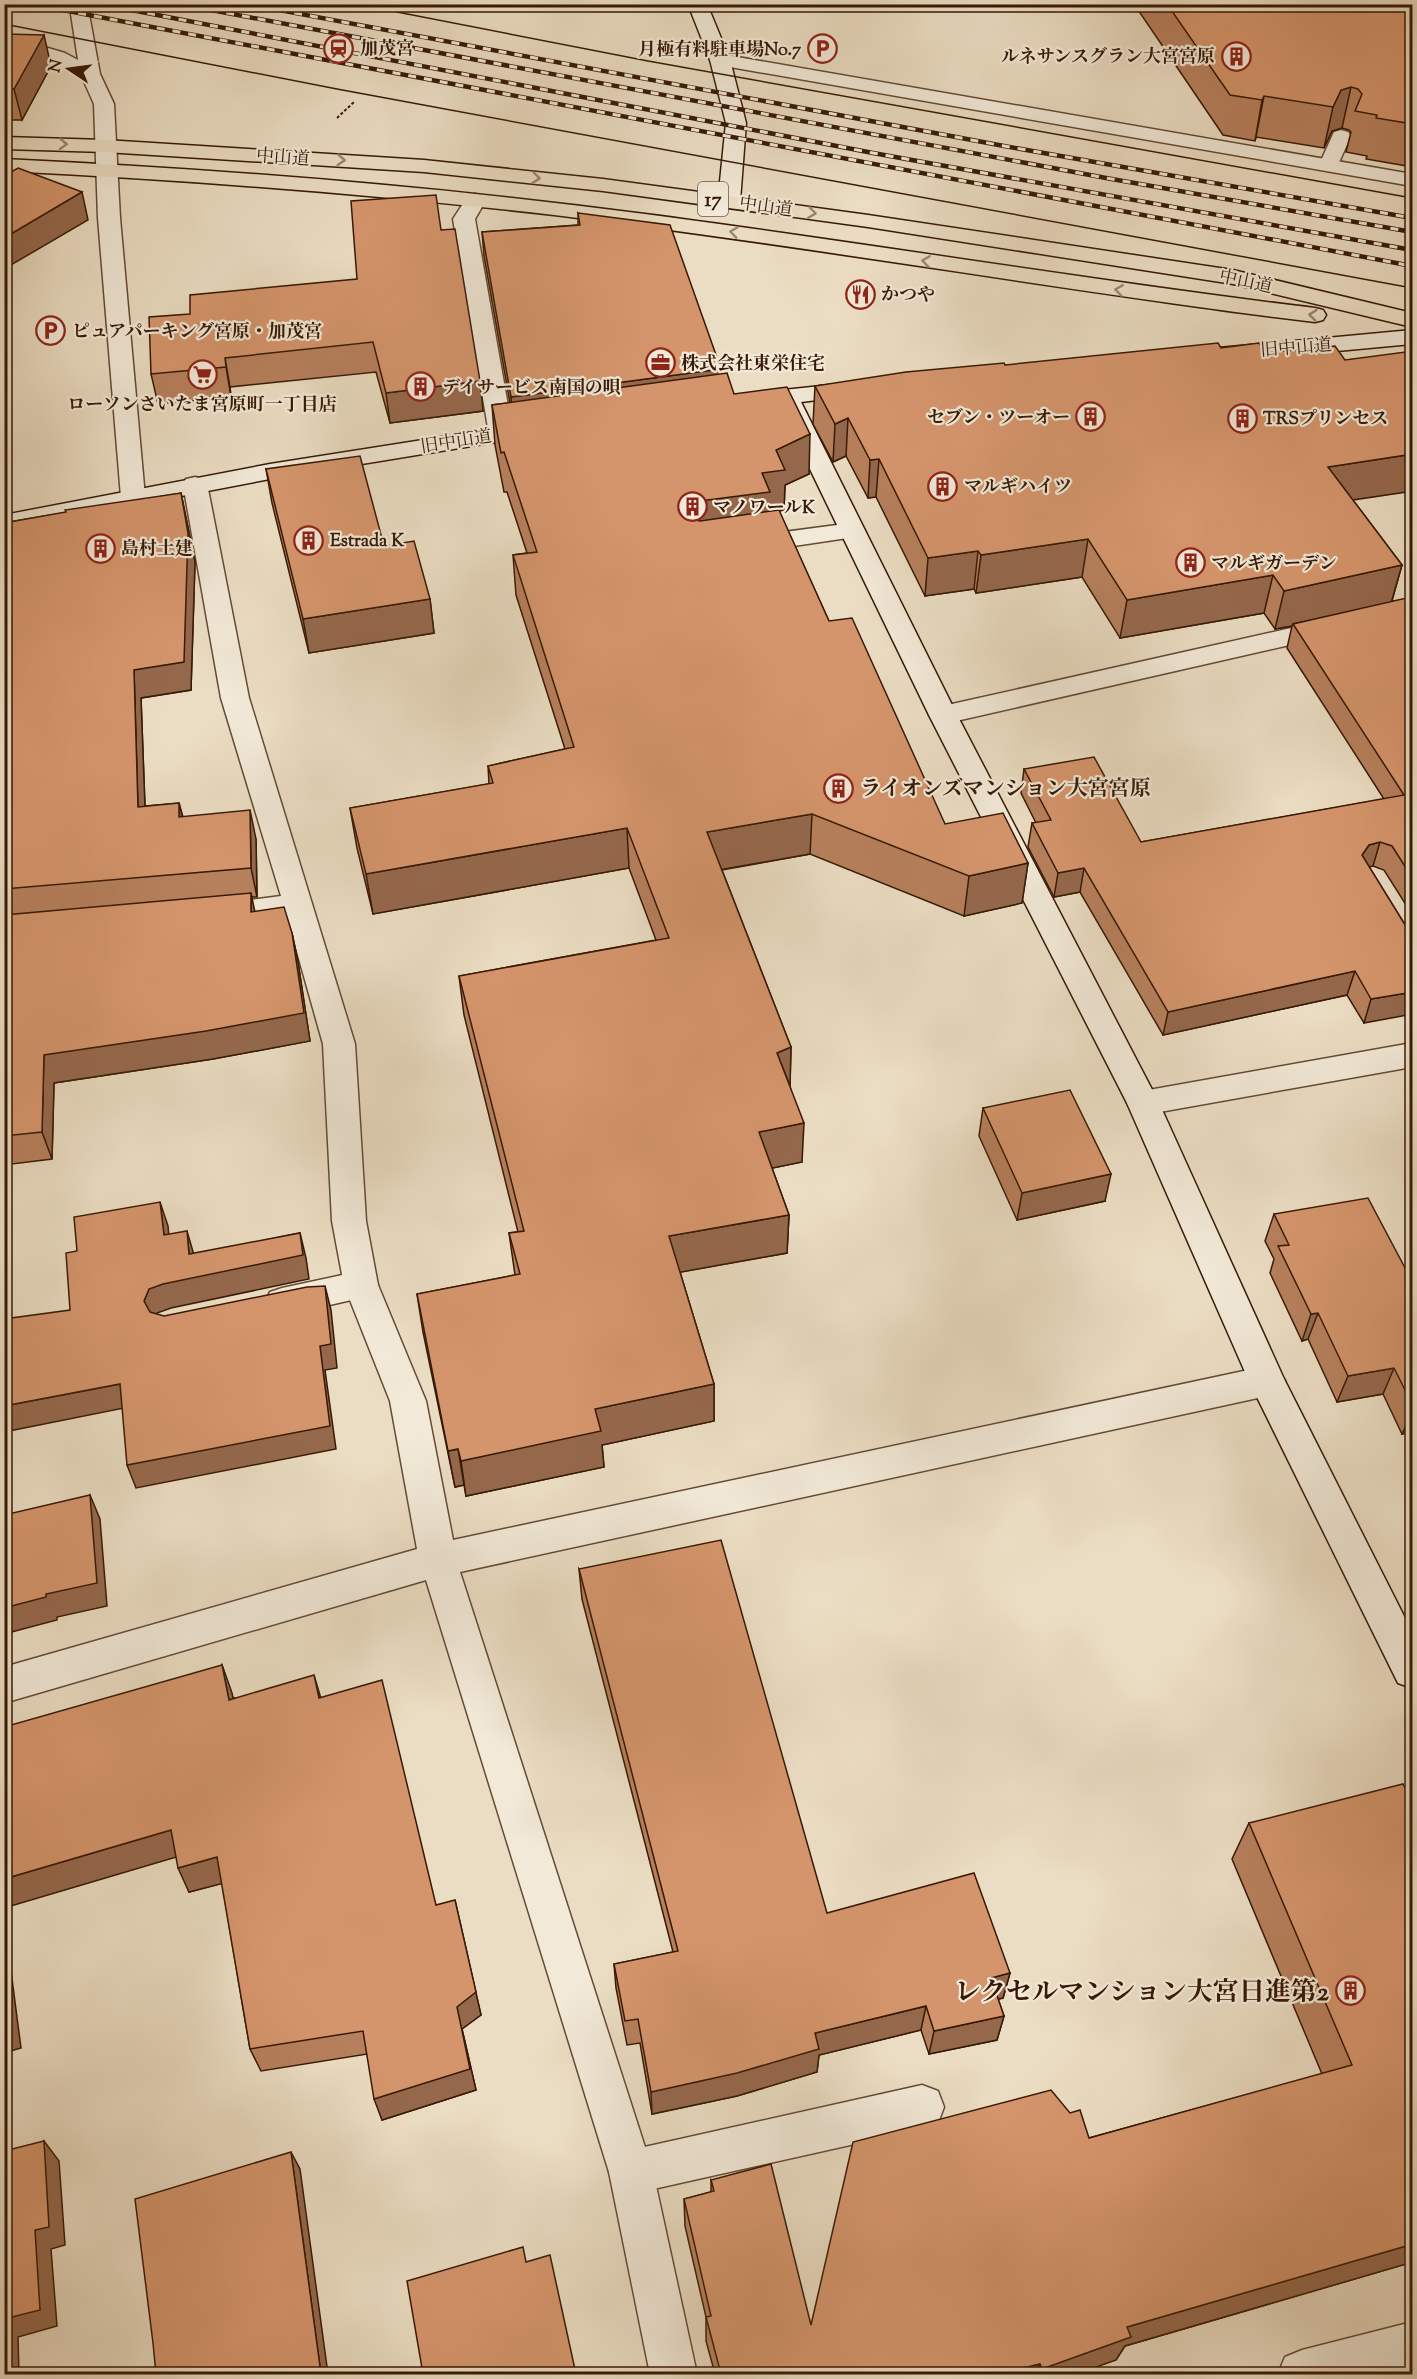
<svg xmlns="http://www.w3.org/2000/svg" width="1417" height="2379" font-family="'Sorts Mill Goudy','Noto Serif JP',serif">
	<style>
		.lines { fill: none; stroke-linecap: round; stroke-linejoin: round }
		.lane-casing { stroke: #644a34; stroke-width: 3 }
		.street-casing { stroke: #644a34; stroke-width: 3 }
		.secondary-casing { stroke: #371905; stroke-width: 3 }
		.highway-casing { stroke: #371905; stroke-width: 3 }
		.path { stroke: #371905; stroke-width: 2; stroke-dasharray: 3 2; stroke-linecap: butt }
		.lane { fill: #f2e9d8; fill-rule: evenodd }
		.street { fill: #f2e9d8; fill-rule: evenodd }
		.secondary { fill: #f2e9d8; fill-rule: evenodd }
		.highway { fill: #ebddc3; fill-rule: evenodd }
		.tram { stroke: #371905; stroke-width: 1.5 }
		.rail-casing { stroke: #371905; stroke-width: 4.5 }
		.rail { stroke: #f2e9d8; stroke-width: 3; stroke-dasharray: 8; stroke-linecap: butt }
		.wall { fill: #b7805d; stroke: #371905; stroke-width: 1.5 }
		.shaded-wall { fill: #95684c; stroke: #371905; stroke-width: 1.5 }
		.building { fill: #d5956c; stroke: #371905; stroke-width: 1.5 }
		.oneway { stroke: #9a856e }
		.labels { text-anchor: middle; stroke-width: 4.5; stroke-linejoin: round; paint-order: stroke }
		.far-poi-label { font-size: 18px; font-weight: bold; fill: #371905; stroke: #f2e9d8; text-anchor: start }
		.far-street-label { font-size: 18px; fill: #371905; stroke: #f2e9d8 }
		.shield { fill: #f2e9d8; stroke: #6f5744; stroke-width: 1.5 }
		.shield-label { font-size: 20px; font-weight: bold; fill: #371905 }
		.poi-label { font-size: 21px; font-weight: bold; fill: #371905; stroke: #f2e9d8; text-anchor: start }
		.near-poi-label { font-size: 26px; font-weight: bold; fill: #371905; stroke: #f2e9d8; text-anchor: end }
	</style>
	<rect width="100%" height="100%" fill="#ebddc3"/>
	<filter id="stains"><feTurbulence type="fractalNoise" baseFrequency=".00333" numOctaves="4"/><feColorMatrix values="0 0 0 0 .2 0 0 0 0 .09 0 0 0 0 .02 0 0 0 .5 -.17"/></filter>
	<radialGradient id="worn" r=".72"><stop offset=".6" stop-color="#630" stop-opacity="0"/><stop offset="1" stop-color="#630" stop-opacity=".3"/></radialGradient>
	<g class="lines">
		<defs>
			<g id="lane">
				<polygon points="1341,130 1348,132 1351,136 1336,169 1329,171 1322,169 1319,165 1334,132"/>
				<polygon points="475,194 482,196 486,200 475,219 513,434 509,439 501,441 493,439 489,434 453,219 468,196"/>
				<polygon points="852,523 861,526 865,531 861,536 746,553 737,550 733,545 737,540 746,537"/>
				<polygon points="361,1271 373,1275 378,1285 373,1295 282,1316 270,1312 265,1302 270,1292 282,1288"/>
				<polygon points="922,2085 938,2091 944,2107 938,2123 922,2129 631,2194 615,2188 609,2172 615,2156 631,2150"/>
				<polygon points="1412,2322 1412,2368 1389,2374 1278,2374 1285,2357 1302,2350"/>
			</g>
			<g id="street">
				<polygon points="73,4 92,4 89,14 100,74 114,104 120,218 145,497 142,502 133,504 124,502 121,497 98,218 94,104 82,77 51,61 4,47 4,35 65,53 78,60 71,14"/>
				<polygon points="720,54 1412,174 1412,186 713,64 710,60 713,56"/>
				<polygon points="195,477 204,479 207,484 249,698 355,1044 366,1221 378,1285 426,1401 453,1540 1267,1366 1279,1371 1285,1381 1279,1391 1267,1396 460,1572 653,2172 697,2374 650,2374 609,2172 426,1580 4,1703 4,1667 417,1549 390,1401 344,1285 332,1221 323,1044 287,916 210,925 199,922 195,915 199,908 210,905 281,896 221,698 183,484 186,479"/>
				<polygon points="1412,601 1412,617 943,724 933,721 929,715 933,709 943,706"/>
				<polygon points="1412,1043 1412,1067 1143,1115 1132,1112 1127,1103 1132,1094 1143,1091"/>
			</g>
			<g id="secondary">
				<polygon points="688,4 707,4 730,60 746,123 740,201 736,205 729,207 722,205 718,201 726,123 710,60"/>
				<polygon points="1412,330 1412,344 1218,362 1210,360 1207,355 1210,350 1218,348"/>
				<polygon points="859,382 867,384 871,389 867,394 801,402 957,715 1159,1103 1284,1379 1412,1632 1412,1688 1398,1683 1249,1381 1127,1103 929,715 779,405 746,408 738,406 734,401 738,396 746,394"/>
				<polygon points="537,422 545,424 549,429 545,434 270,479 4,530 4,515 270,464"/>
			</g>
			<g id="highway">
				<polygon points="4,137 105,140 424,160 603,179 868,215 1233,270 1412,313 1412,327 1233,284 868,227 603,191 424,172 105,152 4,149"/>
				<path d="M4 159C219 169 432 186 645 214 869 243 1091 281 1315 308L1323 310 1326 315 1323 320 1315 322 1243 313C1013 282 784 243 554 215 371 194 188 180 4 171Z"/>
			</g>
		</defs>
		<use href="#lane" class="lane-casing"/>
		<use href="#street" class="street-casing"/>
		<use href="#secondary" class="secondary-casing"/>
		<use href="#highway" class="highway-casing"/>
		<polyline class="path" points="337,118 354,102"/>
		<use href="#lane" class="lane"/>
		<use href="#street" class="street"/>
		<use href="#secondary" class="secondary"/>
		<use href="#highway" class="highway"/>
		<g class="tram">
			<polyline points="356,4 648,61 1412,198"/>
			<polyline points="4,24 337,89 1412,288"/>
		</g>
		<defs>
			<g id="rail">
				<polyline points="31,4 1412,266"/>
				<polyline points="100,4 873,153 1412,250"/>
				<polyline points="179,4 1106,178 1412,232"/>
				<polyline points="247,4 1004,146 1412,218"/>
			</g>
		</defs>
		<use href="#rail" class="rail-casing"/>
		<use href="#rail" class="rail"/>
	</g>
	<g class="wall">
		<polygon points="1134,4 1413,4 1413,167 1366,159 1367,156 1346,152 1351,132 1349,130 1342,128 1332,131 1324,148 1256,137 1255,141 1223,135"/>
		<polygon points="4,34 51,66 22,120 4,120"/>
		<polygon points="578,213 721,374 734,394 809,474 785,485 784,510 779,511 829,621 945,824 1028,863 1022,903 964,916 810,854 722,870 791,1047 790,1085 802,1162 772,1168 789,1215 787,1253 680,1272 714,1384 714,1421 602,1445 604,1467 466,1496 464,1485 455,1487 423,1332 417,1294 515,1275 509,1233 518,1232 464,1015 459,976 656,940 629,868 373,914 357,848 350,808 489,784 488,766 565,749 516,595 513,555 527,553 507,492 504,492 495,445 492,405 510,403 484,256 482,232 578,225"/>
		<polygon points="441,230 483,411 390,423 376,372 230,387 231,397 158,404 151,374 357,279"/>
		<polygon points="1005,365 1353,500 1402,565 1392,601 1413,599 1413,916 1384,870 1373,866 1369,867 1407,928 1364,1023 1347,995 1163,1035 1080,892 1054,897 1028,847 1032,823 1036,823 1021,793 1024,769 1141,842 1384,799 1287,648 1292,626 1275,629 1264,613 1120,638 1082,577 976,593 974,589 925,596 876,497 868,498 846,456 833,462 813,424 815,386"/>
		<polygon points="266,469 384,546 430,599 434,633 309,653 272,503"/>
		<polygon points="181,493 195,562 191,690 141,698 145,806 179,803 183,817 256,839 257,897 251,897 254,911 292,933 298,962 310,1041 213,1059 54,1083 52,1159 4,1165 4,523"/>
		<polygon points="983,1108 1105,1201 1017,1220 979,1136"/>
		<polygon points="1274,1214 1413,1283 1413,1431 1402,1434 1383,1394 1337,1402 1308,1339 1302,1341 1270,1273 1274,1259 1265,1241"/>
		<polygon points="579,1569 827,1913 1010,1973 1003,1998 998,1999 1004,2016 997,2040 929,2054 921,2030 819,2055 817,2072 737,2096 652,2114 640,2043 627,2045 616,1988 614,1964 673,1952 582,1599"/>
		<polygon points="222,1665 233,1698 321,1698 436,1905 460,1924 481,2015 462,2029 476,2090 382,2120 367,2054 261,2071 250,2049 222,1883 189,1892 176,1857"/>
		<polygon points="1413,1804 1413,2262 1125,2346 1116,2360 1076,2374 715,2374 706,2341 706,2317 685,2226 684,2199 711,2192 711,2180 811,2325 1089,2138 1322,2074 1232,1859 1249,1823"/>
	</g>
	<g class="shaded-wall">
		<polygon points="44,35 51,66 22,120 14,89"/>
		<polygon points="1351,87 1342,128 1332,131 1324,148 1333,107 1341,90"/>
		<polygon points="1264,96 1256,137 1255,141 1262,100"/>
		<polygon points="82,192 88,220 4,269 4,238"/>
		<polygon points="225,358 230,387 231,397 226,367"/>
		<polygon points="721,369 720,394 513,422 511,397"/>
		<polygon points="480,381 483,411 390,423 386,393"/>
		<polygon points="848,418 846,456 833,462 835,424"/>
		<polygon points="810,434 809,474 785,485 784,510 770,512 700,541 685,512 689,505 776,450"/>
		<polygon points="1413,454 1413,491 1319,505 1328,467"/>
		<polygon points="879,459 876,497 868,498 870,460"/>
		<polygon points="181,493 195,562 191,690 141,698 146,835 138,807 134,670"/>
		<polygon points="1088,539 1082,577 976,593 981,555"/>
		<polygon points="978,551 974,589 925,596 928,558"/>
		<polygon points="1402,565 1391,603 1293,624 1292,626 1275,629 1284,591"/>
		<polygon points="1273,575 1264,613 1120,638 1127,600"/>
		<polygon points="430,599 434,633 309,653 303,619"/>
		<polygon points="179,803 186,832 179,817"/>
		<polygon points="250,810 256,839 257,897 251,868"/>
		<polygon points="812,814 810,854 707,872 707,832"/>
		<polygon points="627,828 629,868 373,914 366,874"/>
		<polygon points="1380,842 1373,866 1361,869 1362,855 1369,845"/>
		<polygon points="1028,863 1022,903 964,916 969,876"/>
		<polygon points="1084,868 1080,892 1054,897 1058,873"/>
		<polygon points="251,893 257,922 251,912"/>
		<polygon points="292,933 298,962 310,1041 213,1059 54,1083 52,1159 42,1132 44,1055"/>
		<polygon points="1355,971 1347,995 1163,1035 1168,1012"/>
		<polygon points="1413,992 1413,1014 1364,1023 1371,999"/>
		<polygon points="791,1047 790,1086 777,1053"/>
		<polygon points="804,1123 802,1162 758,1171 759,1132"/>
		<polygon points="1111,1174 1105,1201 1017,1220 1022,1193"/>
		<polygon points="160,1202 168,1226 171,1259 164,1235"/>
		<polygon points="789,1215 787,1253 670,1274 669,1236"/>
		<polygon points="187,1231 194,1255 300,1233 306,1258 309,1279 171,1308 157,1313 152,1325 144,1301 149,1289 189,1254"/>
		<polygon points="325,1286 331,1310 337,1368 325,1370 336,1449 136,1488 127,1465 320,1346"/>
		<polygon points="1318,1313 1308,1339 1302,1341 1311,1314"/>
		<polygon points="1394,1368 1383,1394 1337,1402 1348,1376"/>
		<polygon points="120,1384 129,1407 4,1432 4,1406"/>
		<polygon points="714,1384 714,1421 602,1445 604,1467 466,1496 461,1461 595,1409"/>
		<polygon points="1413,1410 1413,1431 1402,1434"/>
		<polygon points="458,1449 464,1485 455,1487 448,1451"/>
		<polygon points="90,1495 100,1519 107,1606 57,1617 57,1620 4,1634 4,1608 46,1594"/>
		<polygon points="222,1665 232,1693 239,1727 229,1700"/>
		<polygon points="314,1675 322,1702 319,1698"/>
		<polygon points="171,1830 183,1855 4,1908 4,1879"/>
		<polygon points="217,1857 228,1882 189,1892 178,1868"/>
		<polygon points="455,1900 481,2015 462,2029 476,2090 382,2120 374,2099 457,2007"/>
		<polygon points="4,1917 21,2048 4,2053"/>
		<polygon points="1010,1973 1003,1998 985,2002 991,1978"/>
		<polygon points="926,2006 921,2030 819,2055 817,2072 737,2096 652,2114 651,2092 815,2033"/>
		<polygon points="1004,2016 997,2040 929,2054 934,2031"/>
		<polygon points="44,2141 59,2161 65,2245 51,2249 57,2326 18,2337 19,2374 4,2374 4,2319 35,2230"/>
		<polygon points="291,2152 300,2169 328,2374 321,2374"/>
		<polygon points="1413,2244 1413,2262 1125,2346 1116,2360 1076,2374 1039,2374 1042,2369 1127,2327"/>
		<polygon points="1040,2364 1035,2374 999,2374"/>
	</g>
	<g class="building">
		<polygon points="1167,4 1413,4 1413,124 1376,118 1377,115 1355,111 1362,94 1358,89 1351,87 1341,90 1333,107 1264,96 1262,100 1230,95"/>
		<polygon points="4,34 44,35 14,89 4,88"/>
		<polygon points="18,168 82,192 4,238 4,176"/>
		<polygon points="436,195 441,230 455,229 480,381 386,393 373,342 225,358 226,367 151,374 149,317 190,314 190,295 357,279 351,201"/>
		<polygon points="578,213 670,225 721,369 511,397 482,232 580,225"/>
		<polygon points="1218,343 1221,348 1259,343 1265,353 1335,346 1345,360 1413,351 1413,454 1328,467 1402,565 1284,591 1273,575 1127,600 1088,539 981,555 978,551 928,558 879,459 870,460 848,418 835,424 815,386 906,372 1004,363 1005,365"/>
		<polygon points="727,373 734,394 787,387 810,434 776,450 785,470 762,473 770,492 700,501 689,505 685,512 690,518 700,521 779,510 829,621 852,618 945,824 1003,813 1028,863 969,876 812,814 707,832 791,1047 777,1053 804,1123 759,1132 789,1215 669,1236 714,1384 595,1409 601,1431 461,1461 458,1449 448,1451 417,1294 520,1274 509,1233 524,1231 459,976 669,938 627,828 366,874 350,808 493,783 488,766 574,747 513,555 537,552 504,452 501,453 492,405"/>
		<polygon points="360,456 384,546 414,541 430,599 303,619 266,469"/>
		<polygon points="181,493 188,533 184,662 134,670 138,807 179,803 179,817 250,810 251,868 4,889 4,523 66,512 65,510"/>
		<polygon points="1411,597 1413,599 1413,879 1392,846 1380,842 1369,845 1362,855 1407,928 1413,930 1413,992 1371,999 1355,971 1168,1012 1084,868 1058,873 1032,823 1051,820 1024,769 1094,757 1141,842 1404,795 1293,624"/>
		<polygon points="251,893 251,912 284,907 292,933 304,1013 206,1031 44,1055 42,1132 4,1136 4,915"/>
		<polygon points="1070,1090 1111,1174 1022,1193 983,1108"/>
		<polygon points="1368,1198 1413,1283 1413,1406 1394,1368 1348,1376 1318,1313 1311,1314 1278,1246 1289,1245 1274,1214"/>
		<polygon points="160,1202 164,1235 187,1231 189,1254 300,1233 303,1255 163,1284 149,1289 144,1301 150,1312 164,1316 307,1287 325,1286 331,1344 320,1346 330,1426 127,1465 120,1384 4,1406 4,1319 70,1310 66,1253 77,1251 74,1217"/>
		<polygon points="90,1495 97,1583 46,1594 46,1597 4,1608 4,1515"/>
		<polygon points="721,1540 827,1913 974,1873 1010,1973 991,1978 1004,2016 934,2031 926,2006 815,2033 819,2049 737,2073 651,2092 638,2019 625,2021 614,1964 678,1951 579,1569"/>
		<polygon points="222,1665 229,1700 314,1675 319,1698 382,1680 436,1905 455,1900 476,1992 457,2007 470,2069 374,2099 363,2031 250,2049 217,1857 178,1868 171,1830 4,1879 4,1727"/>
		<polygon points="1403,1784 1413,1804 1413,2244 1127,2327 1131,2337 1042,2369 1040,2364 999,2374 721,2374 706,2317 711,2316 684,2199 714,2191 711,2180 771,2164 811,2325 853,2142 1051,2090 1070,2113 1080,2110 1089,2138 1352,2065 1249,1823"/>
		<polygon points="44,2141 49,2227 35,2230 40,2310 4,2319 4,2151"/>
		<polygon points="291,2152 321,2374 156,2374 153,2343 135,2199"/>
		<polygon points="523,2247 526,2262 550,2255 576,2374 423,2374 407,2281"/>
	</g>
	<defs><path id="oneway-chevron" d="M-2-3.5L2.5 0L-2 3.5" fill="none" stroke-width="1.6" stroke-linecap="round" stroke-linejoin="round" transform="scale(1.5)"/></defs>
	<g class="oneway">
		<use href="#oneway-chevron" transform="translate(63 144) rotate(2)"/>
		<use href="#oneway-chevron" transform="translate(341 160) rotate(4)"/>
		<use href="#oneway-chevron" transform="translate(536 178) rotate(6)"/>
		<use href="#oneway-chevron" transform="translate(812 213) rotate(8)"/>
		<use href="#oneway-chevron" transform="translate(734 232) rotate(-172)"/>
		<use href="#oneway-chevron" transform="translate(926 261) rotate(-172)"/>
		<use href="#oneway-chevron" transform="translate(1119 290) rotate(-172)"/>
		<use href="#oneway-chevron" transform="translate(1313 315) rotate(-174)"/>
	</g>
	<defs>
		<symbol id="station-ring" viewBox="-11 -11 22 22"><circle r="9.5" fill="#f2e9d8" stroke="#8f2418" stroke-width="1.5"/><path d="M-3-6H3Q5-6 5-4V2Q5 4 3 4L4.5 6H3L1.5 4h-3L-3 6H-4.5L-3 4Q-5 4-5 2V-4Q-5-6-3-6ZM-3.5-4v3h7v-3ZM-3.5 1v1.5H-2V1ZM2 1v1.5H3.5V1Z" fill="#8f2418"/></symbol>
		<symbol id="parking-ring" viewBox="-11 -11 22 22"><circle r="9.5" fill="#f2e9d8" stroke="#8f2418" stroke-width="1.5"/><path d="M-3.5-5.5H1a3.5 3.5 0 0 1 0 7H-1V5.5H-3.5ZM-1-3.4V-.6H.8a1.4 1.4 0 0 0 0-2.8Z" fill="#8f2418"/></symbol>
		<symbol id="building-ring" viewBox="-11 -11 22 22"><circle r="9.5" fill="#f2e9d8" stroke="#8f2418" stroke-width="1.5"/><path d="M-4-6H4V6H1V3H-1V6H-4ZM-2.5-4.3h1.7v1.8h-1.7ZM.8-4.3h1.7v1.8H.8ZM-2.5-1h1.7V.8h-1.7ZM.8-1h1.7V.8H.8Z" fill="#8f2418"/></symbol>
		<symbol id="restaurant-ring" viewBox="-11 -11 22 22"><circle r="9.5" fill="#f2e9d8" stroke="#8f2418" stroke-width="1.5"/><path d="M-5-6h1v4h1v-4h1v4h1v-4h1v5L-1.5 .5V6h-2V.5L-5-1ZM5-6V6H3V1.5H1.5Q1.5-4 5-6Z" fill="#8f2418"/></symbol>
		<symbol id="office-ring" viewBox="-11 -11 22 22"><circle r="9.5" fill="#f2e9d8" stroke="#8f2418" stroke-width="1.5"/><path d="M-6-3h4V-5.5h4V-3h4V5H-6ZM-1-4.5V-3h2v-1.5ZM-6 0V1H6V0Z" fill="#8f2418"/></symbol>
		<symbol id="supermarket-ring" viewBox="-11 -11 22 22"><circle r="9.5" fill="#f2e9d8" stroke="#8f2418" stroke-width="1.5"/><path d="M-6-5.5h2.5l.6 2H6L4.5 2H-2.5L-4.4-4H-6ZM-1.5 3.2a1.3 1.3 0 1 0 .1 0ZM3 3.2a1.3 1.3 0 1 0 .1 0Z" fill="#8f2418"/></symbol>
	</defs>
	<g fill-rule="evenodd">
		<use href="#station-ring" x="322" y="32" width="33" height="33"/>
		<use href="#parking-ring" x="806" y="32" width="33" height="33"/>
		<use href="#building-ring" x="1220" y="40" width="33" height="33"/>
		<use href="#restaurant-ring" x="844" y="278" width="33" height="33"/>
		<use href="#parking-ring" x="34" y="314" width="33" height="33"/>
		<use href="#office-ring" x="644" y="346" width="33" height="33"/>
		<use href="#supermarket-ring" x="186" y="358" width="33" height="33"/>
		<use href="#building-ring" x="404" y="370" width="33" height="33"/>
		<use href="#building-ring" x="1074" y="400" width="33" height="33"/>
		<use href="#building-ring" x="1226" y="402" width="33" height="33"/>
		<use href="#building-ring" x="926" y="470" width="33" height="33"/>
		<use href="#building-ring" x="676" y="490" width="33" height="33"/>
		<use href="#building-ring" x="292" y="524" width="33" height="33"/>
		<use href="#building-ring" x="84" y="532" width="33" height="33"/>
		<use href="#building-ring" x="1174" y="546" width="33" height="33"/>
		<use href="#building-ring" x="822" y="772" width="33" height="33"/>
		<use href="#building-ring" x="1334" y="1974" width="33" height="33"/>
	</g>
	<g class="labels">
		<g class="far-poi-label">
			<text x="360" y="54">加茂宮</text>
			<text x="801" y="55" text-anchor="end">月極有料駐車場No.7</text>
			<text x="1215" y="62" text-anchor="end">ルネサンスグラン大宮宮原</text>
			<text x="881" y="300">かつや</text>
			<text x="72" y="337">ピュアパーキング宮原・加茂宮</text>
			<text x="681" y="369">株式会社東栄住宅</text>
			<text x="442" y="393">デイサービス南国の唄</text>
			<text x="202" y="410" text-anchor="middle">ローソンさいたま宮原町一丁目店</text>
			<text x="1070" y="423" text-anchor="end">セブン・ツーオー</text>
			<text x="1263" y="424">TRSプリンセス</text>
			<text x="964" y="492">マルギハイツ</text>
			<text x="713" y="513">マノワールK</text>
			<text x="330" y="546">Estrada K</text>
			<text x="121" y="554">島村土建</text>
			<text x="1211" y="569">マルギガーデン</text>
		</g>
		<g class="far-street-label">
			<text transform="translate(283 157) rotate(4)" y="6">中山道</text>
			<text transform="translate(766 206) rotate(8)" y="6">中山道</text>
			<text transform="translate(1246 281) rotate(12)" y="6">中山道</text>
			<text transform="translate(1296 347) rotate(-5)" y="6">旧中山道</text>
			<text transform="translate(456 441) rotate(-9)" y="6">旧中山道</text>
		</g>
		<rect class="shield" x="698" y="182" width="30" height="34" rx="4.5"/>
		<g class="shield-label">
			<text x="713" y="206">17</text>
		</g>
		<g class="poi-label">
			<text x="860" y="795">ライオンズマンション大宮宮原</text>
		</g>
		<g class="near-poi-label">
			<text x="1329" y="2000">レクセルマンション大宮日進第2</text>
		</g>
	</g>
	<rect width="1417" height="2379" fill="none" stroke="#ebddc3" stroke-width="24"/>
	<rect x="6" y="6" width="1405" height="2367" fill="none" stroke="#371905" stroke-width="3"/>
	<rect x="12" y="12" width="1393" height="2355" fill="none" stroke="#371905" stroke-width="1.5"/>
	<g transform="translate(69 69) rotate(283)" stroke="#f2e9d8" stroke-width="4.5" paint-order="stroke">
	<path d="M0-4.5L10 22L0 15L-10 22Z" fill="#371905"/>
	<text y="-9" font-size="16" font-weight="bold" text-anchor="middle" fill="#371905">N</text>
	</g>
	<rect width="100%" height="100%" filter="url(#stains)"/>
	<rect width="100%" height="100%" fill="url(#worn)"/>
</svg>
